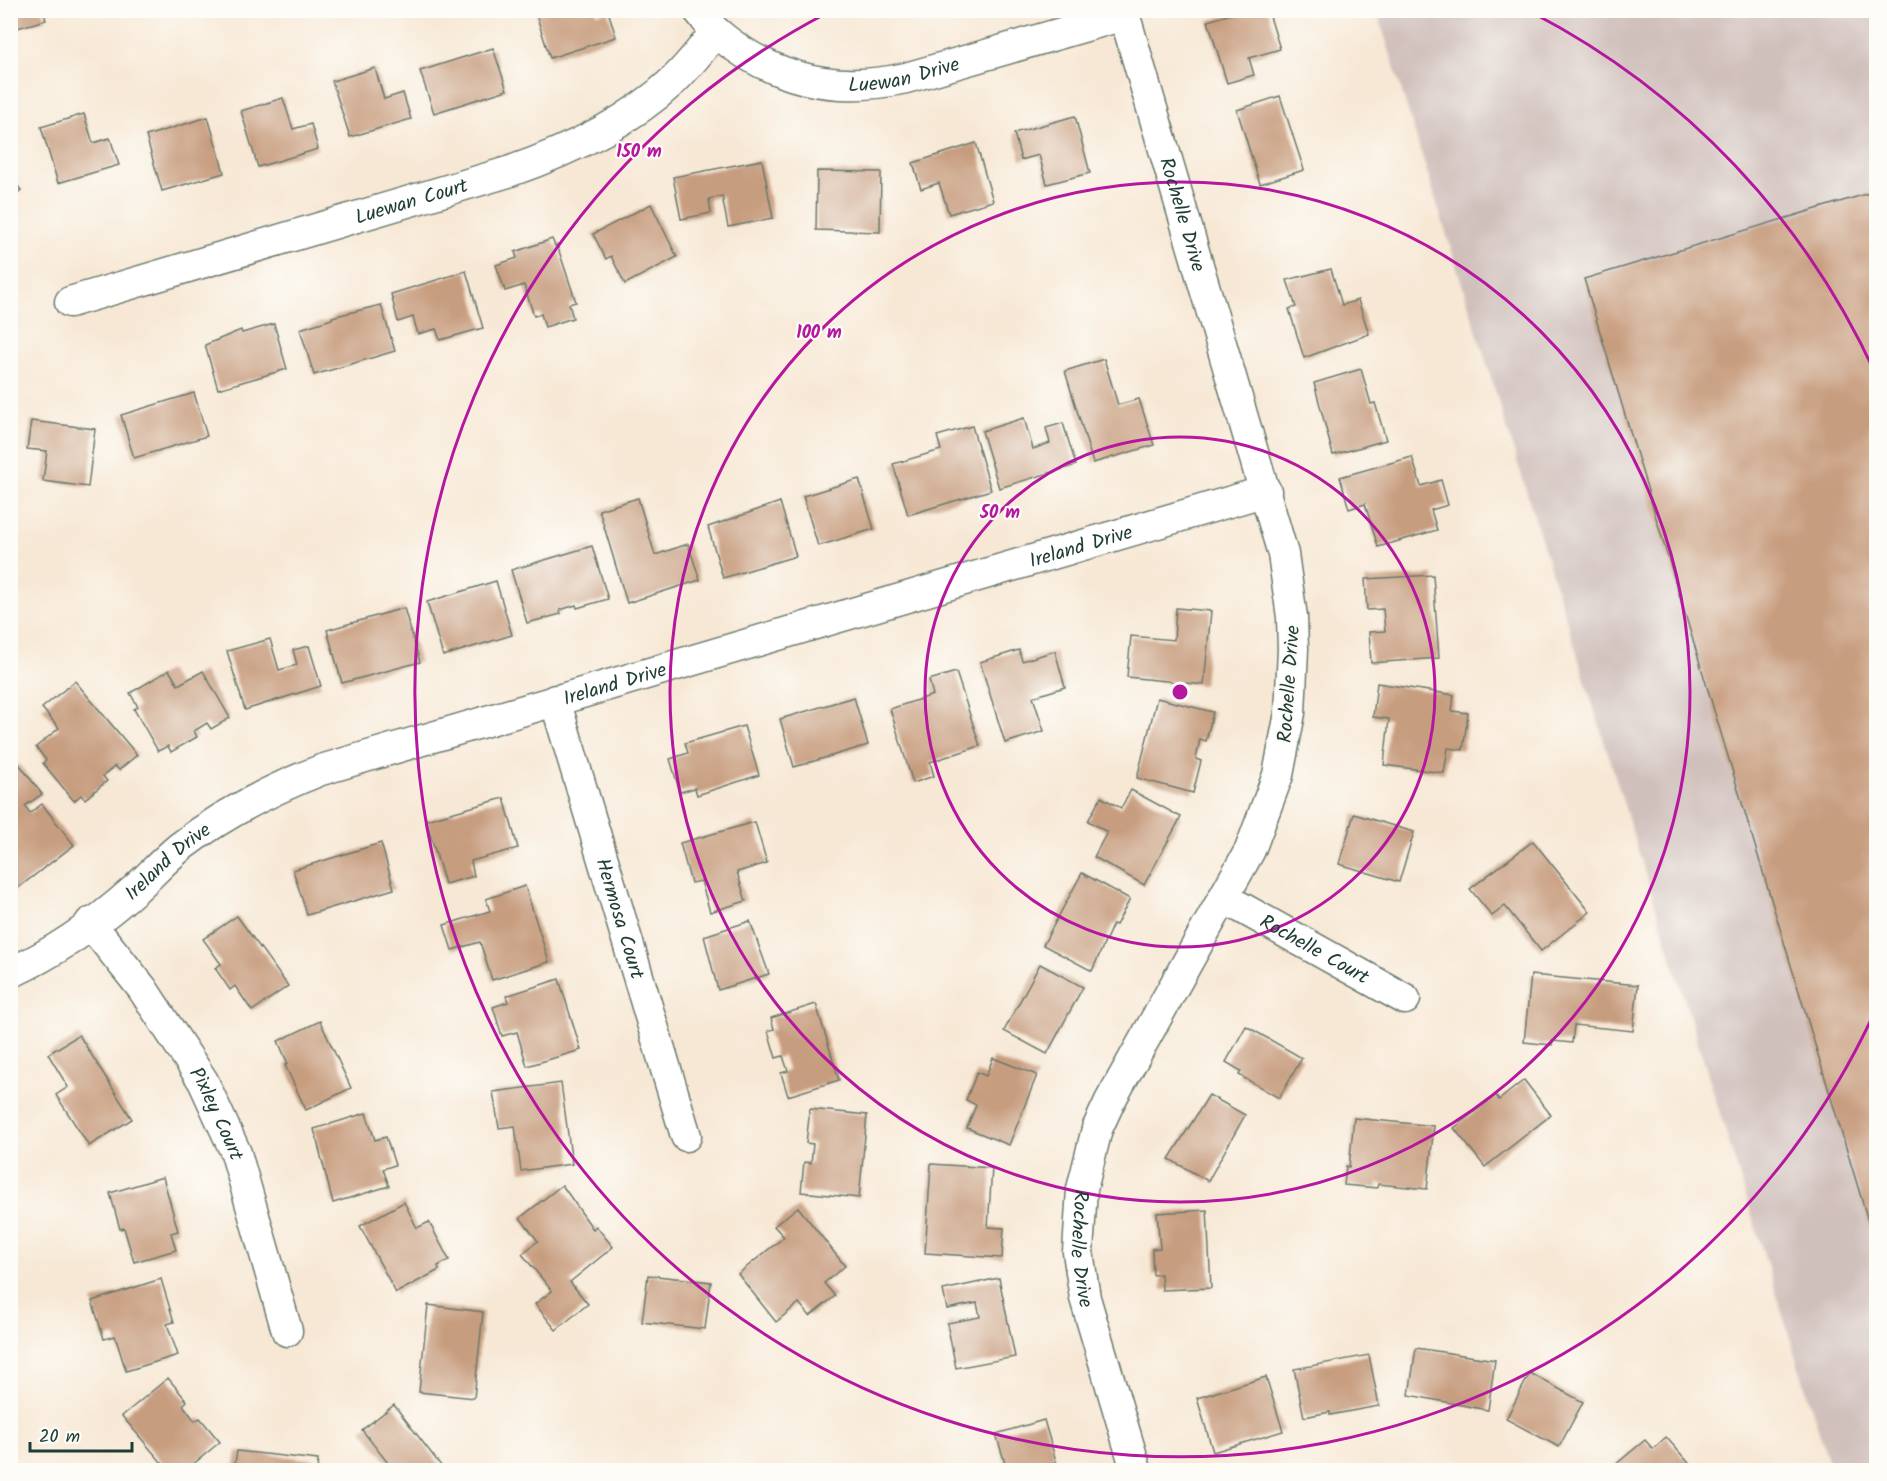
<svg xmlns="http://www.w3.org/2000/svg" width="1887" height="1481" font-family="Kalam,sans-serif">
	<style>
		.industrial { fill: #d0c0bc }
		.building { fill: #c79d7f }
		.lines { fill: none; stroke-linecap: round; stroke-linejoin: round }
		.street-casing { stroke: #6b796c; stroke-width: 33 }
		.street { stroke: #fff; stroke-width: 30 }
		.ring { fill: none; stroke: #b5179e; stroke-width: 3 }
		.labels { text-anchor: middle; stroke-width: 4.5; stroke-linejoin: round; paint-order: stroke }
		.street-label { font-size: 20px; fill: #1f3d34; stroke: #fdfcf7 }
		.centre { fill: #b5179e; stroke: #fdfcf7; stroke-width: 3 }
		.ring-label { font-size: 18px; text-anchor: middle; font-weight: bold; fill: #b5179e; stroke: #fdfcf7; stroke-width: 4.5; stroke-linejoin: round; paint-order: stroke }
	</style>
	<rect width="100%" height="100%" fill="#fdfcf7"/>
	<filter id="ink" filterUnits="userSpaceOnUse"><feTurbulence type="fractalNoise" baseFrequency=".0167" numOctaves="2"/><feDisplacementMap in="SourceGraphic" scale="12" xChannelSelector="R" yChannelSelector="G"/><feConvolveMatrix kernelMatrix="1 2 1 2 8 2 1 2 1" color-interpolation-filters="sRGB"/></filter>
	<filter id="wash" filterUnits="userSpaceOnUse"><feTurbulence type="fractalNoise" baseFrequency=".008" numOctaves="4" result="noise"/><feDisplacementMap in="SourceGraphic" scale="24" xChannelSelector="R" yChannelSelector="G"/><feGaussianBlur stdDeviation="1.35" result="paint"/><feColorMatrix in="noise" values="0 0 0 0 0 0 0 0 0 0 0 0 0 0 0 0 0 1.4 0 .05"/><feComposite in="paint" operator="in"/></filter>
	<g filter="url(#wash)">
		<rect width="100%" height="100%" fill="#f7e8d5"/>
		<polygon class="industrial" points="1377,11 1876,11 1876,1470 1831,1470"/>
		<g id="blocks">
			<g class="building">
				<polygon points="10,10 43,10 46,20 10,30"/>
				<polygon points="548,10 596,10 597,14 608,11 616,37 550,58 536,14"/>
				<polygon points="1244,10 1268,10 1280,49 1249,58 1254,75 1227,83 1208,21"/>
				<polygon points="493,48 507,90 434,113 420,71"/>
				<polygon points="375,68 384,99 403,93 411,119 350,137 332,81"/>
				<polygon points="1280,96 1304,170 1260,184 1237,110"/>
				<polygon points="283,98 293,129 311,124 318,149 258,167 241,111"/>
				<polygon points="84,114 93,143 110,138 119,165 58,183 41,127"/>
				<polygon points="1075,116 1090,173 1047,184 1039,155 1021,160 1014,133"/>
				<polygon points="208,117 224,173 162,191 146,136"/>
				<polygon points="976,143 993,201 949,214 939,183 921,189 913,163"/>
				<polygon points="762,160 773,218 728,227 722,196 709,199 711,213 681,219 673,177"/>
				<polygon points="817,171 881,172 880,232 816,230"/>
				<polygon points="10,176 21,190 10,198"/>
				<polygon points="1876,191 1876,1247 1584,279"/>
				<polygon points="651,204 677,257 625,284 611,256 606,259 593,234"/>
				<polygon points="552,239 555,246 557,245 576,302 569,304 573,318 545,327 541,314 534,316 524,285 505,291 496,265 517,258 515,252"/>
				<polygon points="1331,269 1342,305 1358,300 1369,334 1304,358 1289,309 1296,307 1287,280"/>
				<polygon points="466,271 483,328 440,340 436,329 418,334 413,317 398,322 391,294"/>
				<polygon points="381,305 395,351 314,375 300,329 332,319 332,317"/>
				<polygon points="274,324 287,369 218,389 205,345 241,330 242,333"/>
				<polygon points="1104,359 1118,405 1139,399 1154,445 1093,463 1065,371"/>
				<polygon points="1361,369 1371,404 1375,403 1386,440 1333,455 1314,383"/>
				<polygon points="194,393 207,436 134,458 121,415"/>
				<polygon points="1024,418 1033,449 1050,443 1046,428 1063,423 1076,465 999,488 982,431"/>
				<polygon points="31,421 95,429 88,487 43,481 47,451 27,449"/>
				<polygon points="972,426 991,490 908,515 893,464 941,450 937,436"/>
				<polygon points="1412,457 1421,486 1441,480 1448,505 1431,510 1437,530 1378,547 1365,504 1349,509 1340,477"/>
				<polygon points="859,479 874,529 818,546 803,496"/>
				<polygon points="638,498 655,555 688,544 700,580 627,603 599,510"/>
				<polygon points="780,502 796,556 723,578 708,527"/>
				<polygon points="592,546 608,599 577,608 576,605 560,610 561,614 527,623 511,570"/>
				<polygon points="1433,575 1439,658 1371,663 1369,632 1385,631 1383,609 1367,610 1365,579"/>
				<polygon points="496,581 512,635 443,656 427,602"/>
				<polygon points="404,608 420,662 342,683 327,630"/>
				<polygon points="1176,608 1211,611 1204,685 1127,677 1131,636 1174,640"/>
				<polygon points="270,639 279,670 297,665 293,650 309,646 321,686 245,710 227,651"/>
				<polygon points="1019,650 1022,661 1055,651 1065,687 1033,697 1044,731 1005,743 980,662"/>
				<polygon points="169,670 178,685 203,671 230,718 211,729 207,723 194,731 197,737 171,752 168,746 158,751 134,709 138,707 130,693"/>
				<polygon points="956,672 980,746 930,762 934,776 913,783 890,709 933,695 929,680"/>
				<polygon points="75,681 137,755 119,770 115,766 103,776 107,781 85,799 81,795 74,801 43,763 46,760 36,747 59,728 42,708"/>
				<polygon points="1377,683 1454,695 1452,711 1468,713 1463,750 1448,748 1444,773 1384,765 1389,719 1373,717"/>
				<polygon points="854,697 868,745 794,767 780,719"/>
				<polygon points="1157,698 1213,712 1206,741 1200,739 1196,759 1201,761 1193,793 1137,778"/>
				<polygon points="744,726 759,775 697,795 695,788 680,792 670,759 688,753 685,743"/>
				<polygon points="19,764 42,794 25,806 30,813 42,804 74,845 10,894 10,796 15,793 10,787 10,771"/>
				<polygon points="1131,790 1181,817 1144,885 1094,857 1107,832 1088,821 1101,797 1121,808"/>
				<polygon points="504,798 518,848 471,861 474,876 445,884 426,820"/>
				<polygon points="1354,814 1414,832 1399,882 1339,864"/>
				<polygon points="755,822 767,863 737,872 746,901 710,912 701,881 691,883 680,843"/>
				<polygon points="1533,841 1590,912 1541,951 1505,906 1492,916 1470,889"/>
				<polygon points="381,843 394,889 307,915 293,870"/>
				<polygon points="1082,873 1130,899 1116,925 1113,924 1092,971 1043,945"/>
				<polygon points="525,886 549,962 492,980 480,942 452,950 444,925 490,911 486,899"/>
				<polygon points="237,916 288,986 252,1011 235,986 230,990 215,968 221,964 203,939"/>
				<polygon points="750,921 769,974 718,990 704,936"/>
				<polygon points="1040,964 1083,987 1047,1054 1004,1031"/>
				<polygon points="1531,975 1638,985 1633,1031 1574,1025 1572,1043 1553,1041 1552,1045 1524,1042"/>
				<polygon points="559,979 581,1050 527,1066 517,1032 502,1036 493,1007 508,1002 506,996"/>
				<polygon points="816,1004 839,1080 788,1096 781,1073 788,1071 783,1056 776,1058 768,1031 774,1029 771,1018"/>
				<polygon points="320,1021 351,1088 306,1110 285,1065 288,1064 278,1041"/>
				<polygon points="1246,1026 1302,1058 1279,1098 1239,1075 1241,1071 1226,1062"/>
				<polygon points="79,1035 132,1119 89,1146 56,1095 68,1087 48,1054"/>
				<polygon points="993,1058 1037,1075 1009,1145 967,1128 976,1105 966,1100 977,1072 986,1076"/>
				<polygon points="1524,1080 1551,1115 1485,1167 1454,1128 1496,1095 1499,1100"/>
				<polygon points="561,1083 572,1164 521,1171 515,1126 499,1128 493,1092"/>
				<polygon points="1209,1095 1245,1115 1208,1181 1169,1159"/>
				<polygon points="810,1109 867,1115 859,1198 801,1192 804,1162 811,1163 813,1144 806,1143"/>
				<polygon points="366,1113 375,1140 386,1137 395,1165 383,1169 389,1186 333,1203 314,1129"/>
				<polygon points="1354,1118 1434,1126 1427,1189 1378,1184 1377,1188 1344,1185 1346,1166 1349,1167"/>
				<polygon points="931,1164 992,1168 988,1227 1004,1228 1002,1258 925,1253"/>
				<polygon points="163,1177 178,1231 171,1233 176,1250 134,1262 124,1228 120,1229 110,1193"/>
				<polygon points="562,1185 593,1229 596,1226 613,1247 570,1282 588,1304 556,1330 535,1304 552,1291 522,1254 538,1241 520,1218"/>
				<polygon points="404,1202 417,1228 429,1222 449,1260 438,1266 439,1270 396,1293 360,1226"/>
				<polygon points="798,1207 845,1266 824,1283 835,1296 810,1316 799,1303 776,1322 738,1274 784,1237 774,1226"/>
				<polygon points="1207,1210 1211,1288 1162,1290 1161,1274 1153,1275 1152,1249 1160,1248 1157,1213"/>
				<polygon points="648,1275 711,1282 705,1329 642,1322"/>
				<polygon points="999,1278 1015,1357 956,1368 947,1323 980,1317 977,1303 947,1309 943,1290"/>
				<polygon points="161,1279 174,1322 167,1324 178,1355 126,1371 115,1336 104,1339 92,1301"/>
				<polygon points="428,1305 483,1312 474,1398 419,1392"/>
				<polygon points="1416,1348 1495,1360 1488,1410 1409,1395"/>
				<polygon points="1369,1355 1379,1406 1330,1415 1330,1412 1304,1417 1294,1369"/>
				<polygon points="1530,1373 1583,1402 1559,1447 1506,1419"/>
				<polygon points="1266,1377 1283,1431 1213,1452 1197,1398"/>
				<polygon points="168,1378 187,1401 183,1405 195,1421 200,1418 220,1442 186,1470 168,1470 122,1416"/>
				<polygon points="394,1405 442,1467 438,1470 378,1470 388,1463 362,1430"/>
				<polygon points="1044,1420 1058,1468 1056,1470 1007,1470 996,1434"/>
				<polygon points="1666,1437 1695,1470 1609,1470 1645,1440 1653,1449"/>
				<polygon points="237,1451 318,1460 317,1470 234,1470"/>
			</g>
		</g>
	</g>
	<g filter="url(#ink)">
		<use href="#blocks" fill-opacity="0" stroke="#6b796c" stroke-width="1.5"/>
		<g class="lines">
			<defs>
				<g id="street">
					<path id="s1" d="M698 10C705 17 709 26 716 32 771 79 835 94 906 78L1124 15"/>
					<path id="s2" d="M1123 10 1283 554 1292 617 1293 649 1290 713 1278 775 1250 850 1110 1101 1097 1129 1082 1189 1078 1252 1085 1298 1136 1470"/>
					<path id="s3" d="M70 302 508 172C566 152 628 123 673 81 689 66 702 48 716 32"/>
					<path id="s4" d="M555 700 686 1136"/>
					<path id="s5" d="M1224 898 1405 999"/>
					<path id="s6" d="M90 923 142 988 203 1081 236 1153 287 1331"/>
					<path id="s7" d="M10 973C54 953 97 923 133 891 149 877 163 861 180 847 224 813 270 790 321 770L1266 491"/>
				</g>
			</defs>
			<use href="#street" class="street-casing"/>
			<use href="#street" class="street"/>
		</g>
	</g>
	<g class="ring">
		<circle cx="1180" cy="692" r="255"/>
		<circle cx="1180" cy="692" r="510"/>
		<path d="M1876 1009A765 765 0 1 1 827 13M1533 13A765 765 0 0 1 1876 375"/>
	</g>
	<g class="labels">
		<g class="street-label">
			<text dy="7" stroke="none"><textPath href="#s1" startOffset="230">Luewan Drive</textPath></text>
			<text dy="7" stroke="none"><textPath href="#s3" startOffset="356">Luewan Court</textPath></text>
			<text dy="7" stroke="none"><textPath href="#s2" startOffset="213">Rochelle Drive</textPath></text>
			<text dy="7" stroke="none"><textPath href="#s7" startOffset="1166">Ireland Drive</textPath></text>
			<text dy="7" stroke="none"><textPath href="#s7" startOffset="680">Ireland Drive</textPath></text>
			<text transform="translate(1288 684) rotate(-86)" y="7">Rochelle Drive</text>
			<text dy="7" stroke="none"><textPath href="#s7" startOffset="194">Ireland Drive</textPath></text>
			<text dy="7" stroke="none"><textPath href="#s4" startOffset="228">Hermosa Court</textPath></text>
			<text dy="7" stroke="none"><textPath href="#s5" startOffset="104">Rochelle Court</textPath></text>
			<text dy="7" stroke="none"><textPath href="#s6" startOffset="230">Pixley Court</textPath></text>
			<text dy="7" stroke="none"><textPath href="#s2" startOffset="1310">Rochelle Drive</textPath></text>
		</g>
	</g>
	<circle cx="1180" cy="692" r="9" class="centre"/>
	<g class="ring-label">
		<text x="639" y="157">150 m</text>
		<text x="819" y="338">100 m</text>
		<text x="1000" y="518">50 m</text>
	</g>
	<rect width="1887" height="1481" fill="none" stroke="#fdfcf7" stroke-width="36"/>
	<path d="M30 1442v9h102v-9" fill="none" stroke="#1f3d34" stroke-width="3"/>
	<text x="39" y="1442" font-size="18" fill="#1f3d34" stroke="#fdfcf7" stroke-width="4.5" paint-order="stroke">20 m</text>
</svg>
